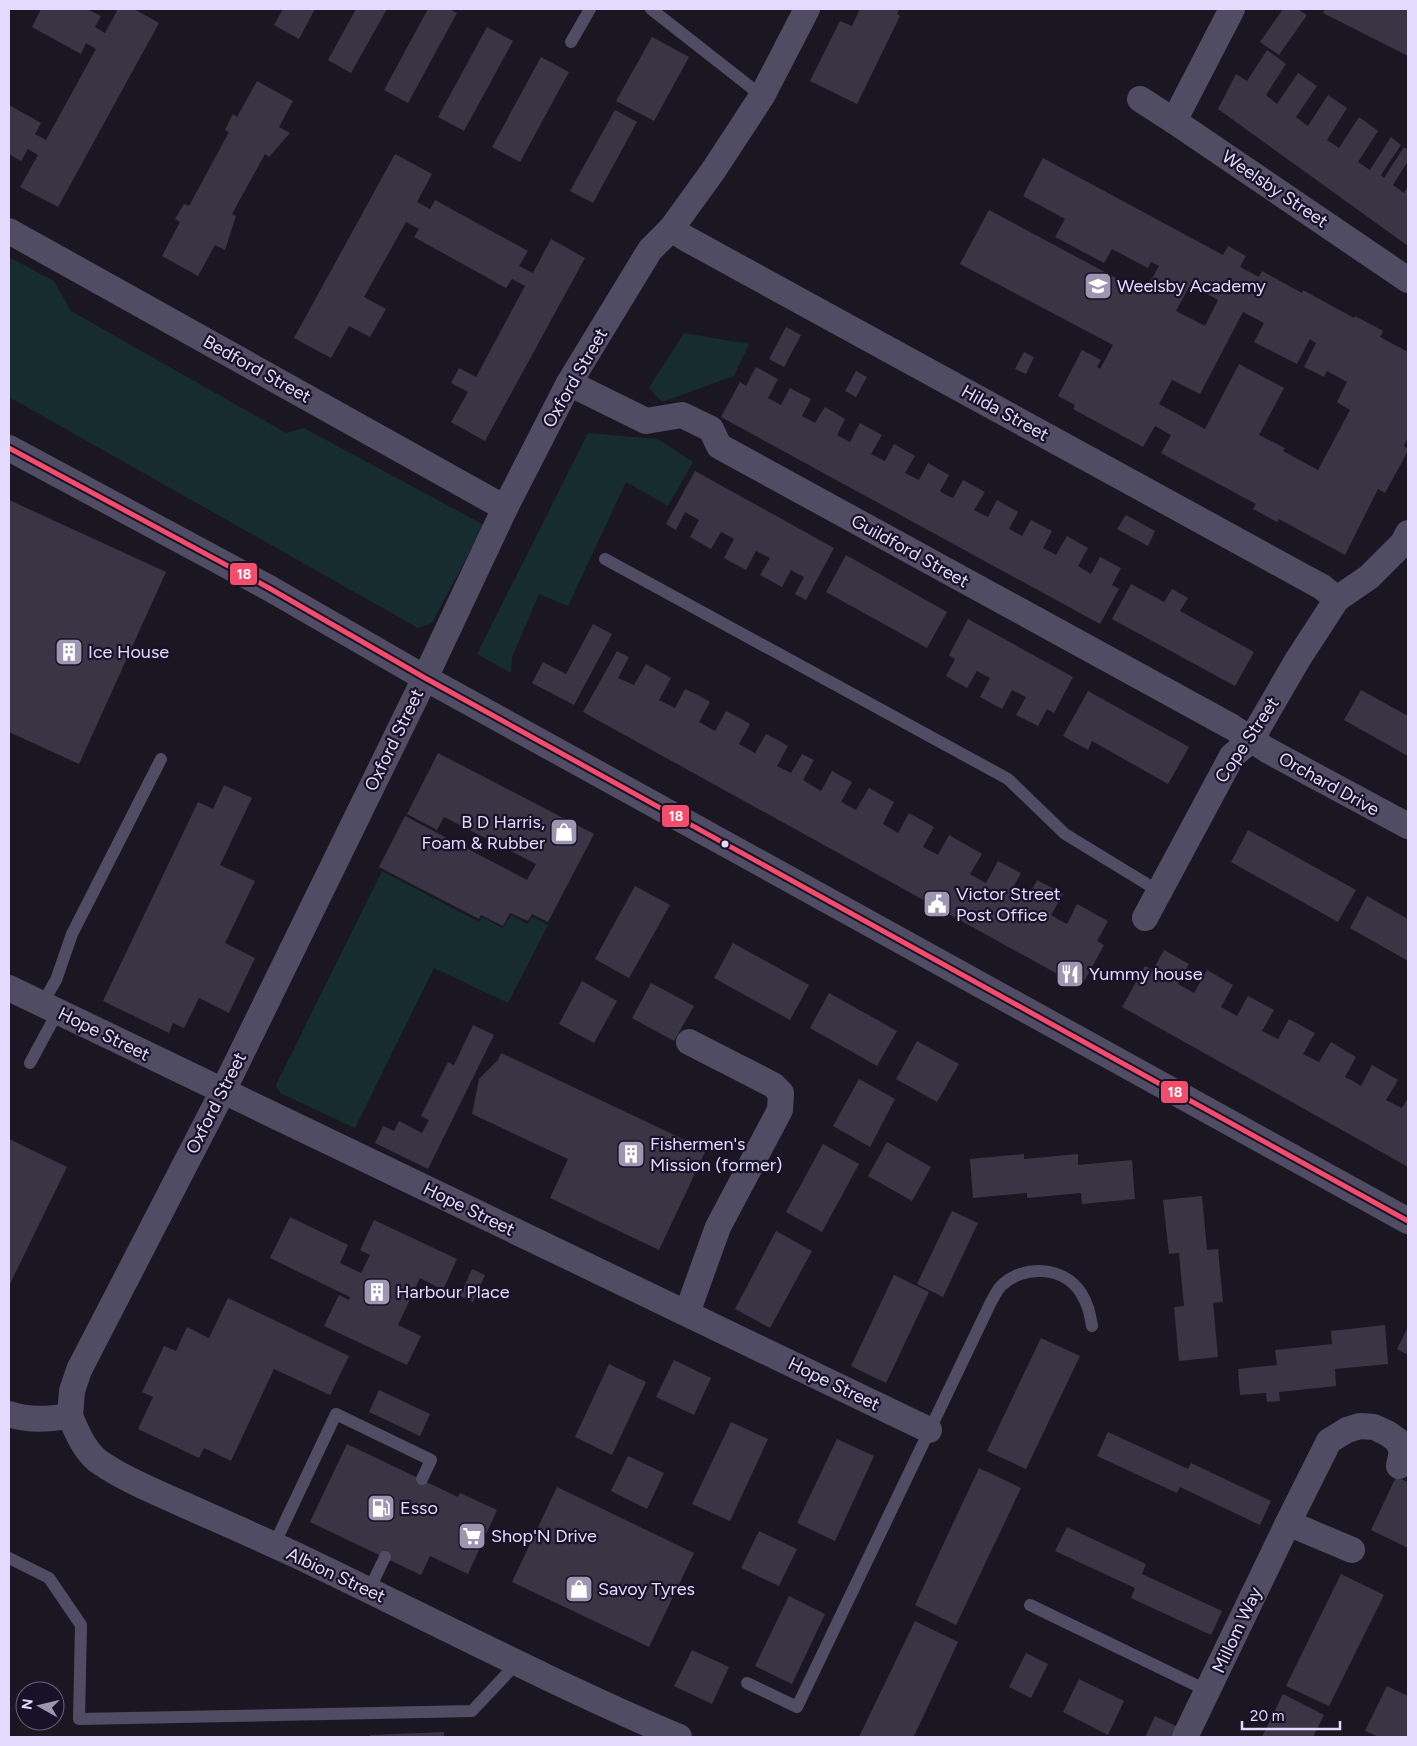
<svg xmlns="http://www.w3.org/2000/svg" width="1417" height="1746" font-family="Figtree,sans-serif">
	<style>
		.green { fill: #162c2f }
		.building { fill: #3a3544; fill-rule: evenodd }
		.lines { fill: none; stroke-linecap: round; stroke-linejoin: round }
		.service { stroke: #504c63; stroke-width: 12 }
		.minor { stroke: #504c63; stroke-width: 26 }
		.bus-1-casing { stroke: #181228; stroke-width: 9 }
		.bus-1 { stroke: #f44d6c; stroke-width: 5 }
		.bus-dot { fill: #e3dafd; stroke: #181228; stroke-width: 2 }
		.labels { text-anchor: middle; stroke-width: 4.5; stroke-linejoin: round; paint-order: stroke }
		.street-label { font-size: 18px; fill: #e3dafd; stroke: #181228 }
		.poi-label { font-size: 18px; fill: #e3dafd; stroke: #181228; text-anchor: start }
		.line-badge { stroke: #181228; stroke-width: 2 }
		.badge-label { font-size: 14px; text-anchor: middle; font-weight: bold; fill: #fff }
	</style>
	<rect width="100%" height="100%" fill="#1a1723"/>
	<g class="green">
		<polygon points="9,257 54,281 71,311 286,433 304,428 484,525 432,623 418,628 9,397"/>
		<polygon points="684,333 749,344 734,376 662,402 649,388"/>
		<polygon points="588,433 658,439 693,462 668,506 626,482 568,606 539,594 512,657 511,673 477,654"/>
		<polygon points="382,871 479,922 482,917 503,928 511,915 528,924 532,916 548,925 508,1003 434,968 355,1128 280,1093 276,1085"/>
	</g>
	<g class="building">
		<polygon points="41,9 87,9 101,16 95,27 105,33 118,9 134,9 159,23 58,207 20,187 38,155 28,149 21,161 9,154 9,105 41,123 35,134 46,140 96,49 86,43 81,54 32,27"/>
		<polygon points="283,9 315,9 299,39 274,25"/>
		<polygon points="356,9 387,9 351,73 328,60"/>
		<polygon points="428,9 449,9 457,13 408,103 384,90"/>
		<polygon points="858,9 899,9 897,14 900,16 857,104 810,81 840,21 852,26 859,11"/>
		<polygon points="1283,9 1297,9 1307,15 1279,55 1260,42"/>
		<polygon points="1325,9 1408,9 1408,56 1323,13"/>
		<polygon points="487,27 513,41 464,131 438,117"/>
		<polygon points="652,37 689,57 654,121 616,101"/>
		<polygon points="1267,50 1286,64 1266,95 1277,104 1298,73 1317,86 1296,117 1308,126 1328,95 1347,108 1327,140 1339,148 1359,117 1378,131 1358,162 1370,170 1391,137 1401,145 1381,175 1384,178 1404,147 1408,150 1408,161 1393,185 1404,193 1408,186 1408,246 1218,109 1236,74 1247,81"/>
		<polygon points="541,57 569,72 520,162 492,147"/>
		<polygon points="257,81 293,101 279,127 290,133 269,157 265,154 232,214 236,216 225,250 215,245 198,276 162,256 180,222 175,219 184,204 189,206 229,132 225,130 233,114 237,117"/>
		<polygon points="615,110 637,122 593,203 570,191"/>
		<polygon points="395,154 432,174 417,202 430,209 435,200 528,251 519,266 533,273 551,239 585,258 485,441 451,422 468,392 451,383 459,368 476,377 525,286 512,279 506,288 414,237 419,229 406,222 364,297 386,309 370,337 349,326 331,358 294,338"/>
		<path d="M1043 158 1223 255 1228 246 1246 256 1240 267 1259 277 1262 271 1302 293 1303 290 1354 318 1355 316 1383 331 1380 337 1408 352V437L1404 446 1408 449V451L1385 493 1378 489 1345 555 1279 519 1277 522 1253 509 1256 504 1161 453 1171 435 1155 426 1143 447 1073 409 1075 405 1058 396 1082 350 1101 360 1097 367 1100 369 1113 345 960 264 989 210 1144 293 1159 266 1151 262 1148 268 1112 249 1104 263 1055 237 1065 219 1023 196ZM1190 285 1218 300 1205 326 1176 311ZM1243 312 1264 323 1254 342 1297 364 1310 339 1316 343 1304 367 1324 377 1327 371 1347 382 1337 402 1350 410 1318 470 1283 451 1285 448 1259 435 1284 388 1239 364 1205 429 1159 404 1172 380 1200 394Z"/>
		<polygon points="786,327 801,335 784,367 769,359"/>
		<polygon points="1024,352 1034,357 1026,374 1015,369"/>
		<polygon points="756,367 778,379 768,398 781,405 790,388 811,399 802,416 815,423 825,407 845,419 837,435 850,442 860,423 882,435 871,454 885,461 894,444 915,456 905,473 919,480 928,463 949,475 940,491 946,495 953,498 963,480 985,492 974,510 988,517 997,500 1018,512 1009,529 1022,536 1031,520 1052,531 1043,548 1056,555 1067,536 1088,548 1078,566 1091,574 1100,557 1121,568 1112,585 1119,589 1100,624 721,417 740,382 746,386"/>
		<polygon points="856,371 867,377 856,397 845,391"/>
		<polygon points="695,471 834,548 806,600 795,594 804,577 798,574 791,570 782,587 760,575 770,558 756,551 746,570 724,558 734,539 727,535 721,532 711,549 690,537 699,520 685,512 676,530 666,524"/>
		<polygon points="9,500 166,572 79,764 9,732"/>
		<polygon points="1126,515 1155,531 1148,546 1117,529"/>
		<polygon points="846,555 947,612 927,648 826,592"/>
		<polygon points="1131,584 1164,602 1172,589 1188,598 1180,611 1254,652 1235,686 1112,619"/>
		<polygon points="968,619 1073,677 1054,713 1047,709 1038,726 1016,715 1026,697 1012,690 1002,709 980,697 990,678 977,671 967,688 946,676 955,659 949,655"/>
		<polygon points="593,624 612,634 574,705 532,683 543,662 566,674"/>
		<polygon points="617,651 629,657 618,678 634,685 646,664 671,678 659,700 675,708 685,689 698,695 710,702 699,722 715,731 726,711 738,717 750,724 739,744 755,753 766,734 776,739 788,746 777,766 791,773 802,754 814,760 803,780 811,785 821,791 832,771 852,782 841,802 856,810 869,788 894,802 883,824 898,833 909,813 934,827 923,847 938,855 949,835 982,854 970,874 986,883 998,861 1021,873 1010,893 1026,901 1037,880 1063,894 1051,915 1059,920 1067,924 1077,904 1108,921 1097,941 1104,945 1081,987 583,712"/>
		<polygon points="1361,690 1408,716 1408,756 1344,720"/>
		<polygon points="1088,691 1189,747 1168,784 1092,741 1088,750 1063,736"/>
		<polygon points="438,753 594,834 548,922 532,914 528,921 510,913 503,926 481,915 479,919 379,867 405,816 527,880 536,864 444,817 437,830 407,814"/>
		<polygon points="224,785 252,798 220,865 255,881 225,943 255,958 229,1013 199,998 184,1028 173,1023 169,1033 103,1001 198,802 213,809"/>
		<polygon points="1248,830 1356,890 1338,922 1231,862"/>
		<polygon points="635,886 670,905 629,978 595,959"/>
		<polygon points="1367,896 1408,919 1408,961 1350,928"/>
		<polygon points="733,943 809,985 790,1020 714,978"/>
		<polygon points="1164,950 1189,964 1178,984 1194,993 1207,970 1233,985 1221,1007 1237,1016 1248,996 1274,1010 1262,1031 1278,1039 1289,1019 1315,1033 1303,1054 1319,1062 1331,1042 1356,1057 1345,1077 1353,1081 1361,1086 1372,1065 1398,1080 1386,1100 1402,1108 1408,1098 1408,1167 1122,1007 1145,966 1153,970"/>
		<polygon points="582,981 617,1001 594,1043 559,1024"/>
		<polygon points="651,983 694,1006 674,1041 632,1018"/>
		<polygon points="829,993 897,1031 877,1066 810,1028"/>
		<polygon points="473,1025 494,1035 428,1169 375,1143 383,1126 394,1131 399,1121 422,1133 429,1120 421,1116 448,1062 454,1065"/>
		<polygon points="917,1041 959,1064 937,1102 896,1079"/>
		<polygon points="501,1053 706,1150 659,1250 550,1198 568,1159 472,1114 479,1079 498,1060"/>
		<polygon points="859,1079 895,1099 870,1147 833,1126"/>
		<polygon points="9,1139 67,1167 9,1286"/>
		<polygon points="887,1142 931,1167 912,1201 868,1176"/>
		<polygon points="823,1144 859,1164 822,1232 786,1212"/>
		<polygon points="1024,1154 1024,1159 1078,1154 1078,1165 1132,1160 1135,1199 1082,1204 1081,1193 1027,1198 1027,1193 973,1198 970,1159"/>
		<polygon points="1202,1196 1207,1250 1218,1249 1223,1302 1213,1303 1218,1357 1179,1361 1174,1307 1184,1306 1179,1253 1169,1254 1163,1200"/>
		<polygon points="952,1211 978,1223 943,1297 917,1284"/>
		<polygon points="290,1217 348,1245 340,1263 361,1273 370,1255 360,1250 374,1220 457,1259 443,1290 420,1278 398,1325 421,1336 407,1365 324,1326 339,1295 349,1300 350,1297 270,1258"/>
		<polygon points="776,1231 812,1251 770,1328 735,1309"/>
		<polygon points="472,1269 485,1275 473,1302 460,1296"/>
		<polygon points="894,1275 929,1292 886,1383 851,1366"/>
		<polygon points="228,1298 349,1356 330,1395 274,1369 231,1461 204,1448 199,1458 138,1429 153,1397 142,1392 164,1346 176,1351 187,1327 209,1338"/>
		<polygon points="1385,1325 1388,1364 1335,1369 1336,1386 1279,1392 1280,1401 1267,1402 1266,1393 1240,1395 1238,1369 1277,1365 1275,1350 1332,1344 1331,1331"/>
		<polygon points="1408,1327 1408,1355 1397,1349"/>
		<polygon points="1041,1338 1080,1356 1026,1469 987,1451"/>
		<polygon points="674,1360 711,1378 694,1415 656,1397"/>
		<polygon points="609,1364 646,1382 612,1455 575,1437"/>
		<polygon points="379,1390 430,1414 420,1436 369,1412"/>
		<polygon points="731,1422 768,1439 730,1521 692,1504"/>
		<polygon points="1108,1432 1188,1469 1191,1463 1271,1501 1260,1525 1180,1487 1177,1493 1097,1456"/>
		<polygon points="837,1439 874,1456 835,1541 797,1523"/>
		<polygon points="347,1444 458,1497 460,1493 497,1510 468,1574 430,1556 421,1575 310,1522"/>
		<polygon points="628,1456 664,1473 647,1509 611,1491"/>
		<polygon points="979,1468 1021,1488 956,1625 915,1605"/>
		<polygon points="1396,1477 1408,1482 1408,1548 1371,1530"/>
		<polygon points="557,1487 694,1553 649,1647 512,1582"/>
		<polygon points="1067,1527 1146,1564 1142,1574 1222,1611 1211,1635 1131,1598 1135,1588 1055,1551"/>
		<polygon points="759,1531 797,1549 779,1586 741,1568"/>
		<polygon points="1341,1574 1384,1595 1329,1706 1286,1686"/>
		<polygon points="789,1596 825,1614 792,1684 755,1666"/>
		<polygon points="915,1621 958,1642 915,1734 913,1737 859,1737"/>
		<polygon points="692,1650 729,1667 712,1704 674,1686"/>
		<polygon points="1026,1653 1048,1664 1031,1698 1009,1687"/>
		<polygon points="1079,1679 1124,1701 1108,1735 1063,1712"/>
		<polygon points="1387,1686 1408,1696 1408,1737 1379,1737 1365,1731"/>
		<polygon points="1283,1694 1324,1715 1313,1737 1262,1737"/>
		<polygon points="1155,1716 1178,1727 1173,1737 1145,1737"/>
		<polygon points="444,1732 444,1737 370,1737 370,1735"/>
	</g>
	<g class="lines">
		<g class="service">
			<polyline points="651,9 762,96"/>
			<polyline points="571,42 590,9"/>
			<polyline points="605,559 1008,779 1065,834 1160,892"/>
			<polyline points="42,1004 56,980 72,934 161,759"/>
			<polyline points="30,1063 58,1011"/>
			<polyline points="274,1545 336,1414 431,1460 422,1479"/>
			<polyline points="9,1558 49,1578 81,1625 79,1719 472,1711 517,1663"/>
			<polyline points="369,1590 385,1557"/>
			<polyline points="1030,1605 1208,1691"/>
			<path d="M747 1683 797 1707 991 1302C994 1297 997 1290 1001 1286 1023 1264 1064 1266 1081 1293 1088 1304 1090 1314 1092 1326"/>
		</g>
		<g class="minor">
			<polyline points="1140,99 1174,121 1408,280"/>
			<polyline points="1174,121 1232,9"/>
			<polyline points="671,229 687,239 1322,587 1337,599"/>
			<polyline points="9,231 505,508"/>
			<polyline points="569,383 646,421 682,415 711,429 719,446 1232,727 1267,750 1408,826"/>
			<polyline points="9,448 269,588 425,678 1408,1221"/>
			<polyline points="1145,918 1232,756 1251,740 1298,659 1337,599 1369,577 1403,543 1408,533"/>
			<polyline points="9,988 929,1430"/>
			<polyline points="687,1313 718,1227 780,1110 781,1093 773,1085 689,1042"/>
			<path d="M9 1414C29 1421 49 1419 70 1416"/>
			<polyline points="70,1416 72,1391 79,1370 223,1091 425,678 505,508 569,383 650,250 671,229 713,171 762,96 807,9"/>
			<path d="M70 1416C77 1432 84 1450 98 1461 122 1478 151 1490 178 1502 218 1520 257 1537 296 1555 424 1616 549 1682 679 1737"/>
			<polyline points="1288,1523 1352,1550"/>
			<polyline points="1185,1737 1288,1523 1329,1441 1347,1430 1360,1426 1374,1427 1387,1433 1397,1440 1402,1451 1399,1466"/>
		</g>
		<defs>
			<polyline id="bus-1" points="9,448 269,588 425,678 1408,1221"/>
		</defs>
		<use href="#bus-1" class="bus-1-casing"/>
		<use href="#bus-1" class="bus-1"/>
	</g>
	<defs>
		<symbol id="school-square" viewBox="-11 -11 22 22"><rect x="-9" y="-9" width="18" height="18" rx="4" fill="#9d96b1" stroke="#181228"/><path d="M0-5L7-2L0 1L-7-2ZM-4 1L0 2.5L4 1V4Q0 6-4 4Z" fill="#fff"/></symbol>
		<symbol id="building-square" viewBox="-11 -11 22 22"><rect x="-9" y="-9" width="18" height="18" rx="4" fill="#9d96b1" stroke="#181228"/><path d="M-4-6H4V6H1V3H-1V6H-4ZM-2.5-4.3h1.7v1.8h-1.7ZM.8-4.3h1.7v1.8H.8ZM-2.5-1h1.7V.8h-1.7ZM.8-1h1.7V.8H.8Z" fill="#fff"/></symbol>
		<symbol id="shop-square" viewBox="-11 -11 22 22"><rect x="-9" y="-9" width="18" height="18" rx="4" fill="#9d96b1" stroke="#181228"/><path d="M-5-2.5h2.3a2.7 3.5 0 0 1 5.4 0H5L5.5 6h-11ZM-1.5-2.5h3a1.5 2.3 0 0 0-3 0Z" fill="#fff"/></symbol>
		<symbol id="civic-square" viewBox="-11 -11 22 22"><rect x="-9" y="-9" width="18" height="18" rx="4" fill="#9d96b1" stroke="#181228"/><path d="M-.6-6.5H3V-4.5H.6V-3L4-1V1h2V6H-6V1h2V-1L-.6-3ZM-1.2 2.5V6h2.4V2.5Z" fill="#fff"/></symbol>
		<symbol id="restaurant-square" viewBox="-11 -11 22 22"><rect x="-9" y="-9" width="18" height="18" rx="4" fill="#9d96b1" stroke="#181228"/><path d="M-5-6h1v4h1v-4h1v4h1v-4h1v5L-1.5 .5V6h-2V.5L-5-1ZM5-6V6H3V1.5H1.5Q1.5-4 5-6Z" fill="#fff"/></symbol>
		<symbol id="fuel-square" viewBox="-11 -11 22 22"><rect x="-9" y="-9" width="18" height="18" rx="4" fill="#9d96b1" stroke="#181228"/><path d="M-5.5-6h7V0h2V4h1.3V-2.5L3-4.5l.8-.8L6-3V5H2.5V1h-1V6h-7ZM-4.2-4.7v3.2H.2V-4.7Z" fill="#fff"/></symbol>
		<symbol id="supermarket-square" viewBox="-11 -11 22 22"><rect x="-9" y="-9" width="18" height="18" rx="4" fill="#9d96b1" stroke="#181228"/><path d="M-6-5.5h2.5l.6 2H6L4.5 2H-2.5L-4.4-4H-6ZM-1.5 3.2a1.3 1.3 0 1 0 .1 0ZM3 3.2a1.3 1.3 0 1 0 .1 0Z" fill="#fff"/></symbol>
	</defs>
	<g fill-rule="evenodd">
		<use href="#school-square" x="1082" y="270" width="32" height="32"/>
		<use href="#building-square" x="53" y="636" width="32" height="32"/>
		<use href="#shop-square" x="548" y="816" width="32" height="32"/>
		<use href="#civic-square" x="921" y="888" width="32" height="32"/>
		<use href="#restaurant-square" x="1054" y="958" width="32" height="32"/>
		<use href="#building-square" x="615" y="1138" width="32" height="32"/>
		<use href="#building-square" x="361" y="1276" width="32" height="32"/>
		<use href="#fuel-square" x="365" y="1492" width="32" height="32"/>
		<use href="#supermarket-square" x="456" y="1520" width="32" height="32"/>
		<use href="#shop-square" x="563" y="1573" width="32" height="32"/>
	</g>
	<circle class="bus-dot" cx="725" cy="844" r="4.5"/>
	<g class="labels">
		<g class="street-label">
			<text transform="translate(1275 189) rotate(34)" y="6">Weelsby Street</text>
			<text transform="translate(257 369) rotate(29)" y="6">Bedford Street</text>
			<text transform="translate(575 378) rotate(-60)" y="6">Oxford Street</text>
			<text transform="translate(1005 413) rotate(29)" y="6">Hilda Street</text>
			<text transform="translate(910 551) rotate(29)" y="6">Guildford Street</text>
			<text transform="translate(394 740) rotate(-64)" y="6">Oxford Street</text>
			<text transform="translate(1247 740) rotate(-56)" y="6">Cope Street</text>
			<text transform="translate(1329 784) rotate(29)" y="6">Orchard Drive</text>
			<text transform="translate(104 1034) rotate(26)" y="6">Hope Street</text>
			<text transform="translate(216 1103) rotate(-63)" y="6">Oxford Street</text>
			<text transform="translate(469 1209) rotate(26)" y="6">Hope Street</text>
			<text transform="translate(834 1384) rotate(26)" y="6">Hope Street</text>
			<text transform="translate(336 1575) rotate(25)" y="6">Albion Street</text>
			<text transform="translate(1237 1630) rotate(-65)" y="6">Millom Way</text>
		</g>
		<g class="poi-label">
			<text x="1117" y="292">Weelsby Academy</text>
			<text x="88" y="658">Ice House</text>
			<text x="545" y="828" text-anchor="end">B D Harris,<tspan x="545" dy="21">Foam &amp; Rubber</tspan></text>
			<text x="956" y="900">Victor Street<tspan x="956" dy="21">Post Office</tspan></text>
			<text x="1089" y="980">Yummy house</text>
			<text x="650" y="1150">Fishermen's<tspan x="650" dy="21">Mission (former)</tspan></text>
			<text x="396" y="1298">Harbour Place</text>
			<text x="400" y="1514">Esso</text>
			<text x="491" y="1542">Shop'N Drive</text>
			<text x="598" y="1595">Savoy Tyres</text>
		</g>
	</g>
	<g class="line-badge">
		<rect x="229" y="562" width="29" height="24" rx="5" fill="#f44d6c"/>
		<rect x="661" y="804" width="29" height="24" rx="5" fill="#f44d6c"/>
		<rect x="1160" y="1080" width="29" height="24" rx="5" fill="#f44d6c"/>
	</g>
	<g class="badge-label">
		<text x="244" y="579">18</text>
		<text x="676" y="821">18</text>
		<text x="1175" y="1097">18</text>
	</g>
	<rect width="1417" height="1746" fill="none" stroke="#e3dafd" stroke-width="20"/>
	<g transform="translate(40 1706) rotate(278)"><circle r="24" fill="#181228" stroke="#69627d"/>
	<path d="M0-4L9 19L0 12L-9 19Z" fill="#9d96b1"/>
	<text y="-8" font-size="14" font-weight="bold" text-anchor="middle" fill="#e3dafd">N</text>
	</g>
	<path d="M1242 1721v8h98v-8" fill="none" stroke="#e3dafd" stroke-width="2.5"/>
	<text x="1250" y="1721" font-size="15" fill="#e3dafd" stroke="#181228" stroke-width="4" paint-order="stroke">20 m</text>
</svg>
